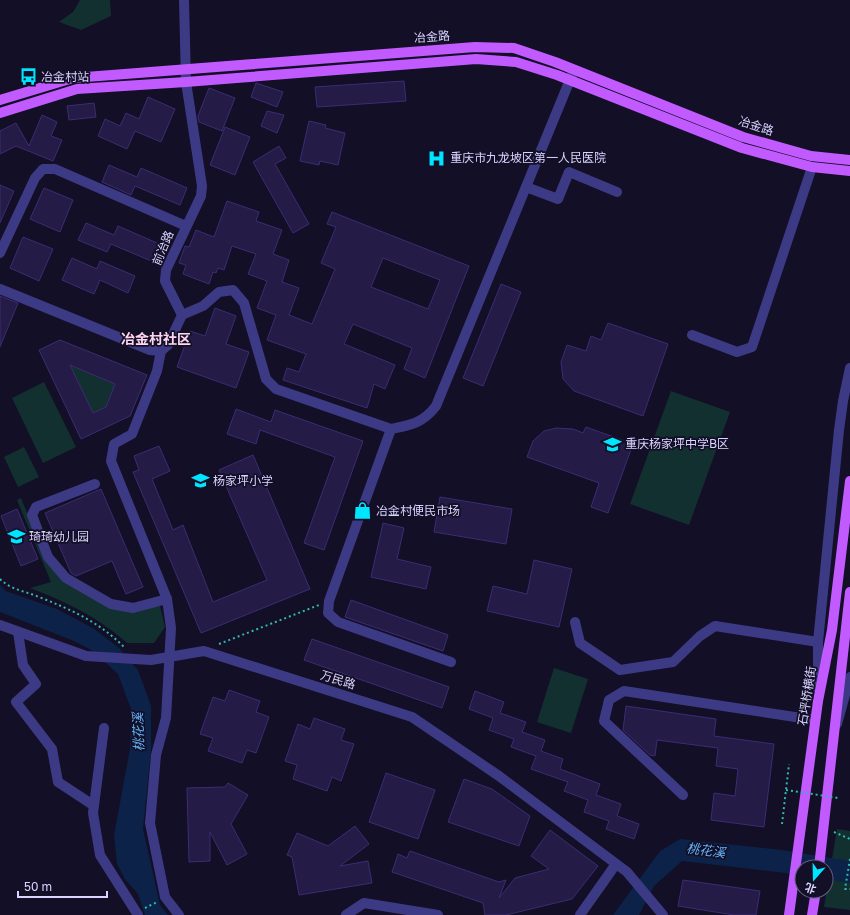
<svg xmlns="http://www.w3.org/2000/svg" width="850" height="915" font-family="'Golos Text','Noto Sans SC',sans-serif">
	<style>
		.green { fill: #12302f }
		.water { fill: #0c2248 }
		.building { fill: #241b47; stroke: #3b2d73; fill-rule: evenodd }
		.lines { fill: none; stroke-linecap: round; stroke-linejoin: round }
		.path { stroke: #2fb8b0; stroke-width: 2; stroke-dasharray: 2 3; stroke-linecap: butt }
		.minor { stroke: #3d3a85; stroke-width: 10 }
		.major { stroke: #c25bff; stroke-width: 10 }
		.path-bridge { stroke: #2fb8b0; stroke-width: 2; stroke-dasharray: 2 3; stroke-linecap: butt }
		.labels { text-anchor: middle; stroke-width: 3.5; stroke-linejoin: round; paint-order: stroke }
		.street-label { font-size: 12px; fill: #d9d4ff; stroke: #130f26 }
		.poi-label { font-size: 12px; fill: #d9d4ff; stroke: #130f26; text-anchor: start }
		.water-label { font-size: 13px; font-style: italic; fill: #62b6ff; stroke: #130f26 }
		.quarter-label { font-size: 14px; font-weight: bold; fill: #ffd6f0; stroke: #130f26 }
	</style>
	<rect width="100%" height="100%" fill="#130f26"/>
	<g class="green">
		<polygon points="80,0 110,0 111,16 81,30 59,22 73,12"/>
		<polygon points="70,365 115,384 106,407 93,413"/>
		<polygon points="44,382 76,447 43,463 12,398"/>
		<polygon points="671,391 730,412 689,525 630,504"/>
		<polygon points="24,447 39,477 18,487 4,457"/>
		<path d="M21 498 45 558 111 609 160 606 165 627 154 643H127C98 617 66 602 30 588L51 582 17 500Z"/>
		<polygon points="554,668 588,679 571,733 537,722"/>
		<polygon points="837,829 850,831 850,910 824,907"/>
	</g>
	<g class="water">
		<polygon points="0,585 6,591 57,609 93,628 119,648 138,670 151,706 151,751 143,829 160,905 168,915 145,915 138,894 125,879 117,864 114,835 130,749 131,709 118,674 93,651 74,641 0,612"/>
		<polygon points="680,839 782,850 850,861 850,883 826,879 826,867 802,867 802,875 682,861 654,886 639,915 613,915 660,851"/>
	</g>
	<g class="building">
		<polygon points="404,81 406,101 317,107 315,87"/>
		<polygon points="256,83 283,92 277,107 251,97"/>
		<polygon points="209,88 235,98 222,131 199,122 198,116"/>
		<polygon points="148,97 175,109 161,142 135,131 127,149 98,136 105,119 120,126 126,113 139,119"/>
		<polygon points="94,103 96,117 69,120 67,106"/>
		<polygon points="267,111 284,115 277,133 261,126"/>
		<polygon points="42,115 57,122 51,136 62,140 53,161 16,146 0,154 0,131 16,123 29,146"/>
		<polygon points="309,121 326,125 325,128 345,133 338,165 320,161 319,165 300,161"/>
		<polygon points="225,127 250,137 235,175 210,165"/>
		<polygon points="279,146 286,158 275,164 309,224 293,233 253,162"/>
		<polygon points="109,165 137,177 141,168 187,188 180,205 135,186 131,195 102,182"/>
		<polygon points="0,185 14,191 0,223"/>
		<polygon points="44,188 73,200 60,232 30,219"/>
		<path d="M227 201 259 212 256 221 282 230 273 254 289 260 282 282 299 288 289 315 312 324 335 269 321 263 336 227 327 224 332 212 469 266 425 378 404 369 412 348 353 324 344 344 395 365 385 389 374 384 367 408 283 380 287 368 299 372 306 354 267 340 276 315 257 308 267 281 248 274 256 254 232 246 224 270 218 268 216 273 213 272 209 284 183 274 186 265 179 263 185 246 189 247 196 230 214 237ZM383 258 440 280 428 309 371 287Z"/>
		<polygon points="86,223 114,235 118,226 164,246 156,263 111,244 107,252 78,240"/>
		<polygon points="23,237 53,249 39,281 10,268"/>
		<polygon points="72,258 97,269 100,261 135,276 128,293 100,280 94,294 62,280"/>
		<polygon points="501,284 521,292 483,386 463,378"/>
		<polygon points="0,296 18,303 0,347"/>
		<polygon points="215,308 236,316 226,344 249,352 236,388 177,367 190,331 205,336"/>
		<polygon points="608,323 668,344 643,416 574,391 563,379 561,362 567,345 586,351 591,336 601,340"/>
		<path d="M60 340 147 375 130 416 81 439 39 350ZM70 365 115 384 106 407 93 413Z"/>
		<polygon points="236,409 271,422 275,410 363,441 324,550 304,543 335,457 260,430 256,444 227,434"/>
		<polygon points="586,427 633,444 608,513 591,507 599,483 527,457 533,441 544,431 556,428 573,429 583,433"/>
		<polygon points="159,446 170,471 152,479 173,530 183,525 213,602 267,580 219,470 253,455 310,589 201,633 133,472 139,470 134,456"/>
		<polygon points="101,489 143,587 126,594 112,561 76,576 71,573 45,513"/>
		<polygon points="440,497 512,509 506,544 434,532"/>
		<polygon points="17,509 38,559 21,566 1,516"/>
		<polygon points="383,523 404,528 397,559 431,567 426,589 371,577"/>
		<polygon points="534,560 572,569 559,627 487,611 493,586 527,594"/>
		<polygon points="351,600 448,635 443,651 345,617"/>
		<polygon points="312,639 449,687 442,708 304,660"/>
		<polygon points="229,690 260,701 256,712 269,717 256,753 247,750 242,763 208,751 213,738 200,734 213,697 225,701"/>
		<polygon points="475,691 504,702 500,713 526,722 522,732 545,740 541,751 563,759 560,769 600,784 596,795 621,804 617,816 639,824 634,839 606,829 609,821 584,812 588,800 564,791 568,782 531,769 536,756 511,747 514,739 489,730 493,718 469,709"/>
		<polygon points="626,706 716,719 714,736 774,744 764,827 711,820 714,793 735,796 738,769 716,766 718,748 657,740 655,756 650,755 623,730"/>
		<polygon points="314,718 345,729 341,740 354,744 341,781 332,777 327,791 293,779 297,765 285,761 298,724 310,729"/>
		<polygon points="386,773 435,790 418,839 369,822"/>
		<polygon points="464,779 492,789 530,816 519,846 448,822"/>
		<polygon points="228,783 248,795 231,824 247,854 227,865 210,832 210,861 189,862 187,788 225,787"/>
		<polygon points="355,826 369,844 340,866 368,861 372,883 299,895 292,857 287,855 297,833 328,846"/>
		<polygon points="550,830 598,866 572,899 506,915 485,915 483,903 392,872 398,854 407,858 410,851 499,882 506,880 499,898 515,878 549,869 531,856"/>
		<polygon points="683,880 760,891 756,915 734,915 678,906"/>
	</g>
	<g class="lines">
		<g class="path">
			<path d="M0 579C11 590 25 591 39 597 72 610 99 622 124 647"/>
			<polyline points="219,644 319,605"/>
			<polyline points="782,824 789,764"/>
			<polyline points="834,832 850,839"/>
			<polyline points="850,859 845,889 850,889"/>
			<polyline points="145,908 157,902"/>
		</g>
		<g class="minor">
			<polyline points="526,187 558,199 569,172 617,192"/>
			<polyline points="0,253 35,178 43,169 55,169 186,226"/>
			<polyline points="0,289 150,350 161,351 168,345 182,315 165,281 166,270 201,196 202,186 186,82 184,0"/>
			<path d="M182 315 203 306 219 292 233 290 244 303 266 379 276 389 391 429C411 425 423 423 436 406L574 70"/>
			<polyline points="692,335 737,352 752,347 812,167"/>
			<polyline points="161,351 157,371 132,434 114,444 111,461 167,599 171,628 166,718 156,755 150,823 165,897 179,915"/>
			<polyline points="391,429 329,601 328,613 338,622 451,662"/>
			<polyline points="95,484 36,507 32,515 48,557 66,578 111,604 133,608 167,599"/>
			<polyline points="575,622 580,643 620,670 673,662 700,636 715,626 818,642"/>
			<polyline points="0,625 86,656 151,660 204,651 412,717 499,776 627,872 663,915"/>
			<polyline points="18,632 23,665 36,684 16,702 52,749 58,782 93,805"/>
			<polyline points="818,688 818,642 839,430 843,401 850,368"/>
			<polyline points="837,724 850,677"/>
			<polyline points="104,728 93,813 100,855 138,915"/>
			<polyline points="683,795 604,721 609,700 624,691 815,720"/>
			<polyline points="346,915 364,903 438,915"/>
			<polyline points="580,915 616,864"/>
		</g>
		<g class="major">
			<polyline points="0,100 73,78 475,47 514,48 555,62 743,137 811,156 850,160"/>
			<polyline points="0,113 77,89 186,82 476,59 516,62 557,75 742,148 812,167 850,171"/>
			<polyline points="819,867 850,592"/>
			<polyline points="789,915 818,701 832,630 850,481"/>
			<polyline points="812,915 816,891"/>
		</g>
		<polyline class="path-bridge" points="786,790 838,798"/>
	</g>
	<defs>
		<symbol id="bus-bare" viewBox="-9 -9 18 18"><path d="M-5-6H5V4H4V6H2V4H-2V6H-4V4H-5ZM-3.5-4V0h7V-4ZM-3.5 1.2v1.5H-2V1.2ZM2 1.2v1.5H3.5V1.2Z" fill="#00e5ff" stroke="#130f26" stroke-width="2.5" paint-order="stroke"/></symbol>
		<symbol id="hospital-bare" viewBox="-9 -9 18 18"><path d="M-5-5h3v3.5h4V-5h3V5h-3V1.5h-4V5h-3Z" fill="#00e5ff" stroke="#130f26" stroke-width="2.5" paint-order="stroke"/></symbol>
		<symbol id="school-bare" viewBox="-9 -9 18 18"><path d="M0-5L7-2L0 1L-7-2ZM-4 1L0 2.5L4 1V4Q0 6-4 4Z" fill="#00e5ff" stroke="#130f26" stroke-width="2.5" paint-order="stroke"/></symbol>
		<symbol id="shop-bare" viewBox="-9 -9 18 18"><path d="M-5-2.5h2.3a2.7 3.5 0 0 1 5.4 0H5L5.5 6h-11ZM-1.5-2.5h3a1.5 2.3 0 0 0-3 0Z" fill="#00e5ff" stroke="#130f26" stroke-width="2.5" paint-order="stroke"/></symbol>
	</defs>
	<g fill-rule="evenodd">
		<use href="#bus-bare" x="16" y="64" width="25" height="25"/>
		<use href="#hospital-bare" x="424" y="146" width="25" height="25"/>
		<use href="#school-bare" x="600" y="432" width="25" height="25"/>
		<use href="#school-bare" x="188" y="468" width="25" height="25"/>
		<use href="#shop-bare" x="350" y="498" width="25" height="25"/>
		<use href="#school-bare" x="4" y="524" width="25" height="25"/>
	</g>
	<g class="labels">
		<g class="street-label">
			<text transform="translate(432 37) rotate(-4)" y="4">冶金路</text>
			<text transform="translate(756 126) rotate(18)" y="4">冶金路</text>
			<text transform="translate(163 248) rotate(-67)" y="4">前冶路</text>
			<text transform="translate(338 680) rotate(17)" y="4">万民路</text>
			<text transform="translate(807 696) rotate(-81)" y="4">石坪桥横街</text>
		</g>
		<g class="poi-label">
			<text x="41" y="81">冶金村站</text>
			<text x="450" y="162">重庆市九龙坡区第一人民医院</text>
			<text x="625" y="448">重庆杨家坪中学B区</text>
			<text x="213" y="485">杨家坪小学</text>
			<text x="376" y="515">冶金村便民市场</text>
			<text x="29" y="541">琦琦幼儿园</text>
		</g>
		<g class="water-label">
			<text transform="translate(138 732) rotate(-92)" y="5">桃花溪</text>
			<text transform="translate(706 850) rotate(8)" y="5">桃花溪</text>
		</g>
		<g class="quarter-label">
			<text x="156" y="344">冶金村社区</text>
		</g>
	</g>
	<g transform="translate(814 879) rotate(200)"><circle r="19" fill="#130f26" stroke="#625e7d"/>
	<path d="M0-3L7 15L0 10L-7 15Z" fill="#00e5ff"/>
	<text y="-6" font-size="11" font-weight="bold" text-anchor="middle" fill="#d9d4ff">北</text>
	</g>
	<path d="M18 891v6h89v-6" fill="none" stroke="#d9d4ff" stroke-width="2"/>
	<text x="24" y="891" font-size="12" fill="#d9d4ff" stroke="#130f26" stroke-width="3" paint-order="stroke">50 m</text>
</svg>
